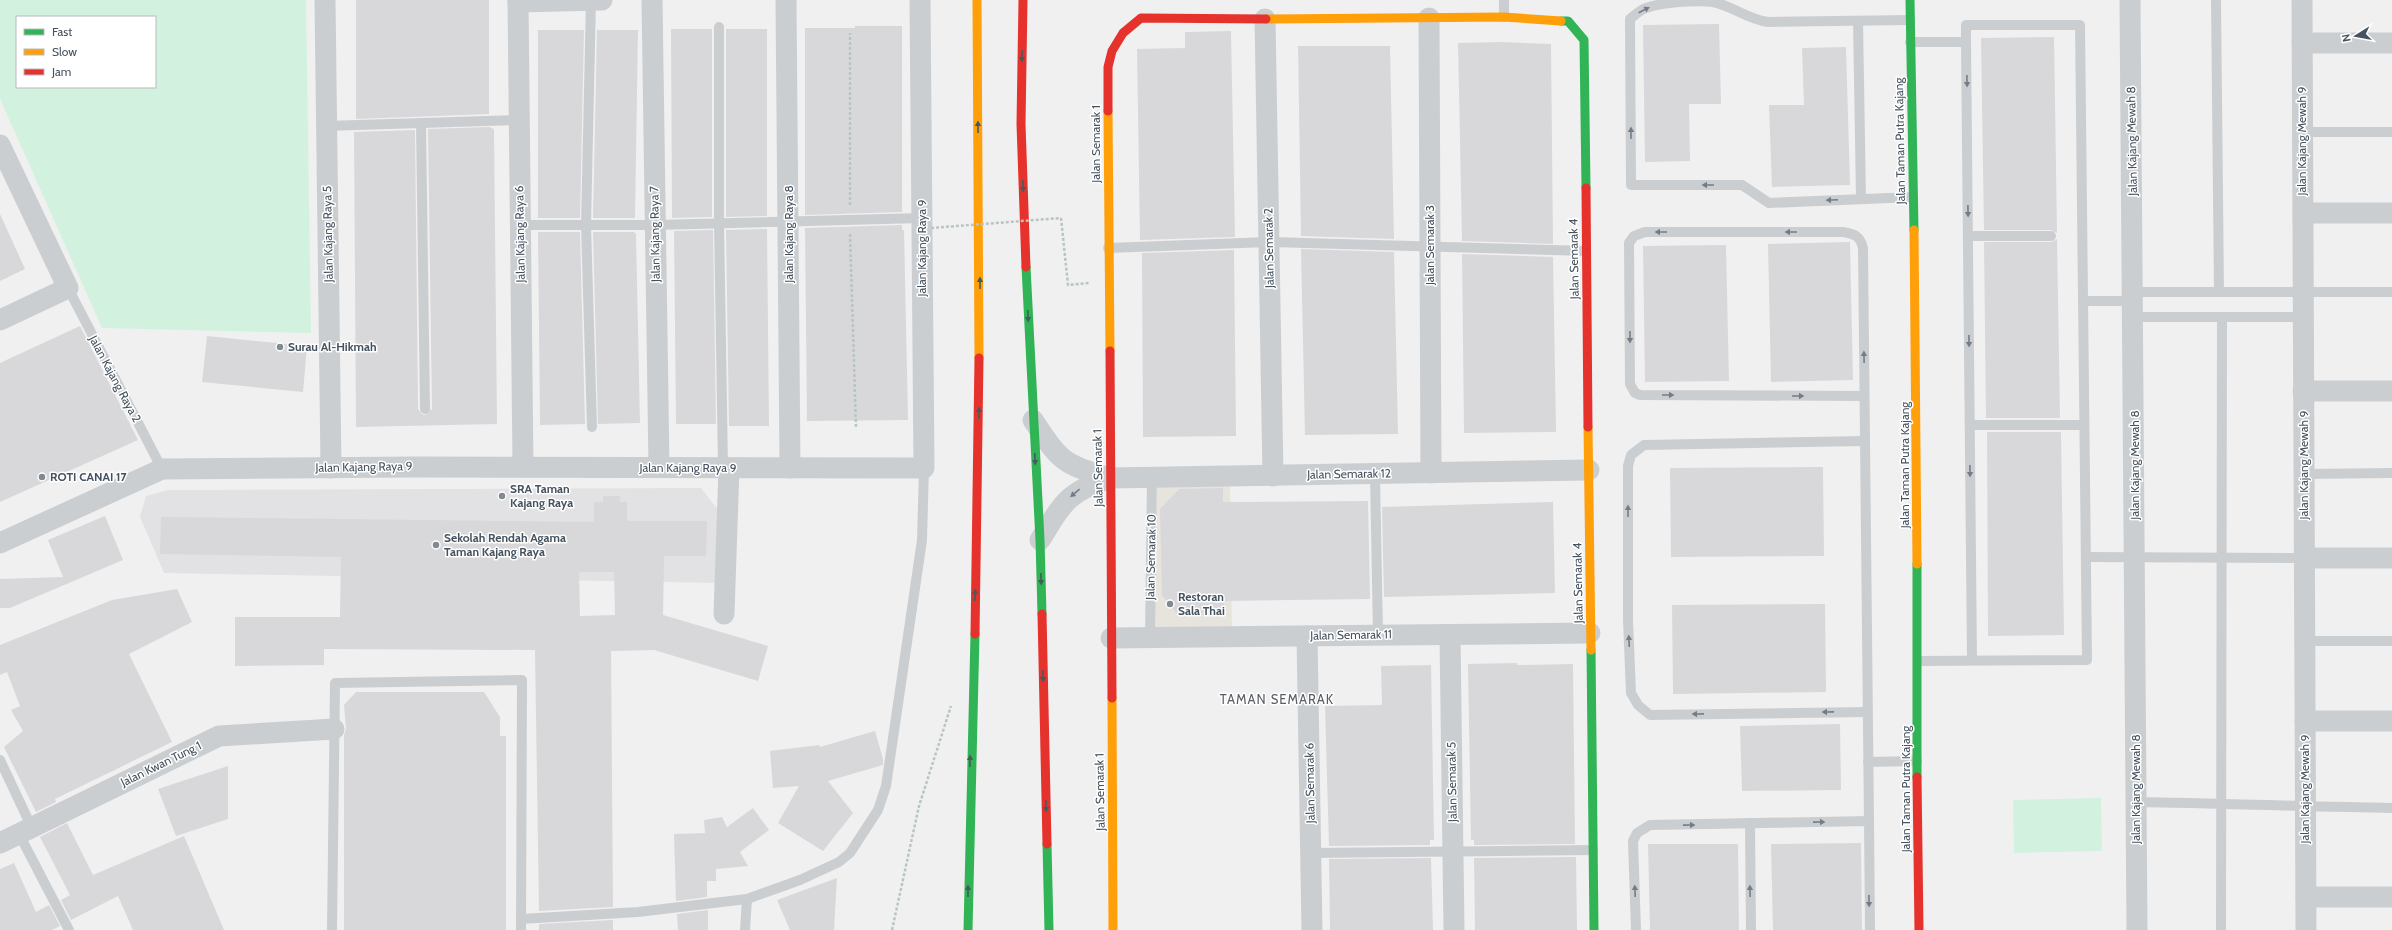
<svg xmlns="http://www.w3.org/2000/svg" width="2392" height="930" font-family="Cabin,sans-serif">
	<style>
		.commercial { fill: #e6e4dd }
		.education { fill: #e2e1e3 }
		.green { fill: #d2f2df; fill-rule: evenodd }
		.building { fill: #d8d8da; fill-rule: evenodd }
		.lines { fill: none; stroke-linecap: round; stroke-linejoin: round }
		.path { stroke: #b8c6c2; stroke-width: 2.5; stroke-dasharray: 3 2; stroke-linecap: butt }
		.lane { stroke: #cbced1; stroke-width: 10 }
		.street { stroke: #cbced1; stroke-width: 21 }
		.fast { stroke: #30b455; stroke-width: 9 }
		.slow { stroke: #ff9f0a; stroke-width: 9 }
		.jam { stroke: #e5322d; stroke-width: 9 }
		.path-bridge { stroke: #b8c6c2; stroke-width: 2.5; stroke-dasharray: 3 2; stroke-linecap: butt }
		.oneway { fill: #747d87 }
		.oneway2 { fill: #435c5e }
		.poi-dot { fill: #818992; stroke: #fff; stroke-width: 1.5 }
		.labels { text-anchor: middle; stroke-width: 3; stroke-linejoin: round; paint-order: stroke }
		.street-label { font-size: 12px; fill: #45525f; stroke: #fff }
		.poi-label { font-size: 12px; font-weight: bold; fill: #45525f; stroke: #fff; text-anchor: start }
		.neighbourhood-label { font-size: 13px; letter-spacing: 1px; fill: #5b5f65; stroke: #fff }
	</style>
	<rect width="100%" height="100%" fill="#f1f0f0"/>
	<polygon class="commercial" points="1230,483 1232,629 1154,631 1157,484"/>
	<polygon class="education" points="701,488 719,511 720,583 164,573 140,517 146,496 168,490"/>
	<g class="green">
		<path d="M0 0H306L311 333 102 328 0 99ZM17 17H155V87H17Z"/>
		<polygon points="2101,798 2102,851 2014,853 2013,800"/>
	</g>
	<g class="building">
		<polygon points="356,0 489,0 489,114 356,119"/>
		<polygon points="1719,24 1721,104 1689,104 1690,161 1645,162 1643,25"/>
		<polygon points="855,26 902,26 902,212 805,215 805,28 855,28"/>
		<polygon points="671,29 712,29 712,217 672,218"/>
		<polygon points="726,29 767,29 767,216 726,217"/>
		<polygon points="538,30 584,30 580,218 538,218"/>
		<polygon points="597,30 638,30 635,218 593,218"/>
		<polygon points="1231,31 1235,237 1140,240 1137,49 1185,48 1185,32"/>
		<polygon points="2054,37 2057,233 2051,230 1984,230 1981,38"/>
		<polygon points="1501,42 1551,44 1553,244 1462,241 1458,43"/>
		<polygon points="1298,46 1390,46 1394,239 1301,236"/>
		<polygon points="1846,47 1850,185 1772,187 1769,105 1804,105 1802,48"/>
		<polygon points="489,127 494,129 497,424 356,427 354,132 415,130 418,409 422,414 425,415 432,409 428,129"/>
		<polygon points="0,214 25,269 0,281"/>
		<polygon points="902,225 902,230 904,230 908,420 807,421 805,228"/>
		<polygon points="767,229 769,426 729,426 726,230"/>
		<polygon points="713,230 716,424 676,424 674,231"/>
		<polygon points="538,232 580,232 585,424 540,425"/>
		<polygon points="593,232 634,232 636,234 640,423 598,424"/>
		<polygon points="2057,239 2060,418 1986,418 1984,242 2051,242"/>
		<polygon points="1850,242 1853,380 1771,382 1768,244"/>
		<polygon points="1726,245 1729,381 1645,382 1643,246"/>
		<polygon points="1301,249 1394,252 1398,434 1305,435"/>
		<polygon points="1234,250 1236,436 1143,437 1142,253"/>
		<polygon points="1462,254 1553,257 1556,432 1464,433"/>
		<polygon points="80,326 138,440 0,502 0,363"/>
		<polygon points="207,336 307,346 303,392 202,382"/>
		<polygon points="1987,432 2061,432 2064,635 1988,636"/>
		<polygon points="1823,467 1824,556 1671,557 1670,468"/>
		<polygon points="1223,488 1223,502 1368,501 1370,599 1224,601 1225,615 1178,615 1162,595 1160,509 1179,489"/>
		<path d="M603 496H620V502H627V521H707L706 556H664L663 615 768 646 758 681 654 650 611 651 613 907 539 911 535 650 324 649V665L235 666V617H340L341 557 160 554 161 517 594 522V502H603ZM579 572H614L615 615 580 616Z"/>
		<polygon points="1553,502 1555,593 1384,597 1382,507"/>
		<polygon points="105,516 123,560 10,608 0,608 0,579 63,577 48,540"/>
		<polygon points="177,589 192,622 129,654 172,742 55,799 56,802 36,812 4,747 23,731 11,710 20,706 7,672 0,675 0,645 112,600"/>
		<polygon points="1825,604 1826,692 1673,694 1672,605"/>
		<polygon points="1517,663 1517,665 1573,664 1575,844 1474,845 1474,840 1471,840 1468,664"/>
		<polygon points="1431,665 1434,840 1430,840 1430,845 1329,846 1325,706 1382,705 1381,666"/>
		<polygon points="356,692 484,692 500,717 500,736 506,736 506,930 344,930 344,735 346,729 344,705"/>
		<polygon points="1840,724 1841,790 1742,791 1740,726"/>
		<polygon points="875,731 883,759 883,765 828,781 853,813 823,851 778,823 799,786 773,788 770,751 819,745 820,747"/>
		<polygon points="228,766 228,819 176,836 158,789"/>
		<polygon points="753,808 769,830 740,852 748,866 716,869 716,881 707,881 707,897 676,901 674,834 705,833 704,820 722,817 727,827"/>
		<polygon points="67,823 93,875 184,836 224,930 133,930 118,896 71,920 61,900 70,895 40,837"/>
		<polygon points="1861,843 1862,930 1773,930 1771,844"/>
		<polygon points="1648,844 1738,844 1739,930 1650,930"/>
		<polygon points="1576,857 1577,930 1475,930 1474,858"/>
		<polygon points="1431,858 1433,930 1330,930 1329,859"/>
		<polygon points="14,863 36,912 49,905 60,926 52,930 0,930 0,869"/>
		<polygon points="837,878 834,930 790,930 777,900"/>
		<polygon points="708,910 708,930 678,930 677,914"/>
		<polygon points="613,920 613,930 539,930 539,924"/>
	</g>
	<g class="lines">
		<g class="path">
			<polyline points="850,205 850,33"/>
			<polyline points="1061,218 1068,285 1089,283"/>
			<polyline points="850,234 856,428"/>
			<polyline points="892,930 919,806 951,706"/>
		</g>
		<g class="lane">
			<polyline points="591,0 586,225 592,427"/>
			<polyline points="1504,0 1504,17"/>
			<polyline points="2216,0 2219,292"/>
			<path d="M1910 20 1768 22C1747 19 1733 6 1713 2 1695 0 1663 2 1646 8 1640 10 1635 15 1630 19L1631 185H1742L1769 203 1913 197"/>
			<polyline points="1858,21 1861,199"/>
			<polyline points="719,27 719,223 723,467"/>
			<polyline points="1910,42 1966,42 1966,25 2080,25 2087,660 1918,661"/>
			<polyline points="1966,42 1972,660"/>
			<polyline points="421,123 425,409"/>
			<polyline points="326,126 519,120"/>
			<polyline points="2302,132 2392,132"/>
			<polyline points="520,225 655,225 922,218"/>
			<polyline points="1968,236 2051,236"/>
			<polyline points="1108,248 1269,242 1586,251"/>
			<polyline points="68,288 162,469"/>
			<polyline points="2134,292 2392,292"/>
			<polyline points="2083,301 2134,301"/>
			<polyline points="2134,317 2303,317"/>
			<path d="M1864 396 1640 395 1635 393 1630 384 1629 243 1634 236 1645 232H1843C1855 234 1860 236 1863 248L1869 821"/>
			<polyline points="1970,425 2084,425"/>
			<polyline points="1865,441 1644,445 1631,455 1628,466 1628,620 1631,693 1638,705 1650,715 1867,712"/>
			<polyline points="1375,474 1378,635"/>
			<polyline points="2304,474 2392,473"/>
			<polyline points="2086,557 2304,558"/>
			<polyline points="1150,637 1152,477"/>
			<polyline points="2305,641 2392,641"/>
			<polyline points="0,760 32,828"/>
			<polyline points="1868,762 1917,761"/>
			<path d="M2136 802C2222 803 2307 807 2392 808"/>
			<polyline points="1750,823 1751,930"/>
			<polyline points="19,834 69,930"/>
			<polyline points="1311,853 1593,850"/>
			<polyline points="521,919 638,912 747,899 800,880 839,862 850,853 878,810 886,786 922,540 924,468"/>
			<polyline points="332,930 335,683 522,680 521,930"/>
			<polyline points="745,930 747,899"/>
			<polyline points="1636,930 1633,841 1637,833 1650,825 1869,821 1870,930"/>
			<polyline points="2221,930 2222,317"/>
		</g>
		<g class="street">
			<polyline points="325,0 331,468"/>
			<polyline points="518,0 523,467"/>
			<polyline points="652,0 659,467"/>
			<polyline points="786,0 790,468"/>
			<polyline points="2130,0 2137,930"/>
			<polyline points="2302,0 2306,930"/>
			<polyline points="518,2 602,0"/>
			<polyline points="1429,18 1431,473"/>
			<polyline points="1265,19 1273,476"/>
			<polyline points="2302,43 2392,43"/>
			<polyline points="0,145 68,288 0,320"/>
			<polyline points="2303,213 2392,213"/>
			<polyline points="2303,391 2392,391"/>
			<path d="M1033 420C1060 461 1062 464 1110 478L1589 470"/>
			<path d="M1040 540C1063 503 1067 492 1110 478"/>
			<polyline points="0,543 162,469 414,467 924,468 920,0"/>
			<polyline points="2304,558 2392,558"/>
			<polyline points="724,614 729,468"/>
			<polyline points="1450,635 1454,930"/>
			<polyline points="1307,636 1312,930"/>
			<polyline points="1111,638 1590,633"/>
			<polyline points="2305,721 2392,721"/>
			<polyline points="0,843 219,736 334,729"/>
			<polyline points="2306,897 2392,897"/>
		</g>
		<g class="fast">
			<polyline points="1910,0 1914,230"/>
			<polyline points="1561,21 1568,21 1584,40 1586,188"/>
			<polyline points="1026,267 1040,540 1042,614"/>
			<polyline points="1917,564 1917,777"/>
			<polyline points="1591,650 1594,930"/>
			<polyline points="1047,844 1049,930"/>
			<polyline points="968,930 975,634"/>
		</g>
		<g class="slow">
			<polyline points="977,0 979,358"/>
			<polyline points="1266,19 1504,17 1561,21"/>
			<polyline points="1108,111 1110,351"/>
			<polyline points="1914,230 1917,564"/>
			<polyline points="1588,427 1591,650"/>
			<polyline points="1112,698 1113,930"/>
		</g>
		<g class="jam">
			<polyline points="1023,0 1021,124 1026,267"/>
			<polyline points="1108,111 1108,67 1112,51 1123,33 1141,18 1266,19"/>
			<polyline points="1586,188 1588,427"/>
			<polyline points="1110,351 1112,698"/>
			<polyline points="1042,614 1047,844"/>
			<polyline points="975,634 979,358"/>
			<polyline points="1917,777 1919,930"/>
		</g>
		<polyline class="path-bridge" points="931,228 1061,218"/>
	</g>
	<defs><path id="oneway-solid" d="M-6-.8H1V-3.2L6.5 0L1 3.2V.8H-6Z"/></defs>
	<g class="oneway">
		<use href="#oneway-solid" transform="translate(1644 10) rotate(-27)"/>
		<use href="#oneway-solid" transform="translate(1967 81) rotate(89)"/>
		<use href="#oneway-solid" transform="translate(1631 133) rotate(-90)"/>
		<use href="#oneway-solid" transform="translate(1708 185) rotate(180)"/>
		<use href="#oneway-solid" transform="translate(1832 200) rotate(178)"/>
		<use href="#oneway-solid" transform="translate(1968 211) rotate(89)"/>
		<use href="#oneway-solid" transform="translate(1661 232) rotate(180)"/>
		<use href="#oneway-solid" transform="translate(1791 232) rotate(180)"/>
		<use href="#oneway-solid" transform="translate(1630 337) rotate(90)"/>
		<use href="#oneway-solid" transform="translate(1969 341) rotate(89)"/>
		<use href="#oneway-solid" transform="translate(1864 357) rotate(-91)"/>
		<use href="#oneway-solid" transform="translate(1668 395)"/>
		<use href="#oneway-solid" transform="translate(1798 396)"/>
		<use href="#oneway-solid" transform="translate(1970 471) rotate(89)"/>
		<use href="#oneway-solid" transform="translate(1075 493) rotate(140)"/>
		<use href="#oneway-solid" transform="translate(1628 511) rotate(-90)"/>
		<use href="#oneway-solid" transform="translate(1629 641) rotate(-93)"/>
		<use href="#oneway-solid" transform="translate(1828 712) rotate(179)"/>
		<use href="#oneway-solid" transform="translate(1698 714) rotate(179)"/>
		<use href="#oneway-solid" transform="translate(1819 822) rotate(-1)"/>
		<use href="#oneway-solid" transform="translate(1689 825) rotate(-1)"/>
		<use href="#oneway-solid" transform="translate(1635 891) rotate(-92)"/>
		<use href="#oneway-solid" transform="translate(1750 891) rotate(-91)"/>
		<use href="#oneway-solid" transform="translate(1869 901) rotate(89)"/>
	</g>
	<g class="oneway2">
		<use href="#oneway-solid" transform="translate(1022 56) rotate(91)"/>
		<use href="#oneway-solid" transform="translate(978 127) rotate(-90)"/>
		<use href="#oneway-solid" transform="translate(1023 186) rotate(88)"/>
		<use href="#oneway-solid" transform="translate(980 283) rotate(-90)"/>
		<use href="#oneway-solid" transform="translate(1028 316) rotate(87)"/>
		<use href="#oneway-solid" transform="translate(979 413) rotate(-90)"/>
		<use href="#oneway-solid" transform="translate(1035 459) rotate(87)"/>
		<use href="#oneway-solid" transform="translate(1041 579) rotate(89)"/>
		<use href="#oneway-solid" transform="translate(975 595) rotate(-88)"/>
		<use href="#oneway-solid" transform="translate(1043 676) rotate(89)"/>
		<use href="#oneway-solid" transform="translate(970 761) rotate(-88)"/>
		<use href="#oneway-solid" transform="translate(1046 806) rotate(89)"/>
		<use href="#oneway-solid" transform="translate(968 891) rotate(-90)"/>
	</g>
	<g class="poi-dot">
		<circle cx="280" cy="347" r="4"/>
		<circle cx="42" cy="477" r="4"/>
		<circle cx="502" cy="496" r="4"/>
		<circle cx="436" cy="545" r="4"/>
		<circle cx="1170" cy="604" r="4"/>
	</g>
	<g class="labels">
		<g class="street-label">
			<text transform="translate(1900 141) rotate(-91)" y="4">Jalan Taman Putra Kajang</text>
			<text transform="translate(2132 141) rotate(-91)" y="4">Jalan Kajang Mewah 8</text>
			<text transform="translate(2302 141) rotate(-90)" y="4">Jalan Kajang Mewah 9</text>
			<text transform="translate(1096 144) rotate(-90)" y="4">Jalan Semarak 1</text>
			<text transform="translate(328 234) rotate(-91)" y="4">Jalan Kajang Raya 5</text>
			<text transform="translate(520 234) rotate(-91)" y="4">Jalan Kajang Raya 6</text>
			<text transform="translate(655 234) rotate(-91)" y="4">Jalan Kajang Raya 7</text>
			<text transform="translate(789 234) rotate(-90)" y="4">Jalan Kajang Raya 8</text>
			<text transform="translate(1430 245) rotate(-90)" y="4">Jalan Semarak 3</text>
			<text transform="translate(922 248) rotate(-90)" y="4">Jalan Kajang Raya 9</text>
			<text transform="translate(1269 248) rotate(-91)" y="4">Jalan Semarak 2</text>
			<text transform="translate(1574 259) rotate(-91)" y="4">Jalan Semarak 4</text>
			<text transform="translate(115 379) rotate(62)" y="4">Jalan Kajang Raya 2</text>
			<text transform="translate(1905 465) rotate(-90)" y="4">Jalan Taman Putra Kajang</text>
			<text transform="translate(2135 465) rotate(-90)" y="4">Jalan Kajang Mewah 8</text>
			<text transform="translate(2304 465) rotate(-90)" y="4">Jalan Kajang Mewah 9</text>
			<text transform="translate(364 467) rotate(-1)" y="4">Jalan Kajang Raya 9</text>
			<text x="688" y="472">Jalan Kajang Raya 9</text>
			<text transform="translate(1098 468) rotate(-91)" y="4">Jalan Semarak 1</text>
			<text transform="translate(1349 474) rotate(-1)" y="4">Jalan Semarak 12</text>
			<text transform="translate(1151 557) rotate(-89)" y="4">Jalan Semarak 10</text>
			<text transform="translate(1578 583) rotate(-91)" y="4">Jalan Semarak 4</text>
			<text transform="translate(1351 635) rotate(-1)" y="4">Jalan Semarak 11</text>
			<text transform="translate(161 764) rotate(-26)" y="4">Jalan Kwan Tung 1</text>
			<text transform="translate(1452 782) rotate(-91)" y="4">Jalan Semarak 5</text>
			<text transform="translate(1310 783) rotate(-91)" y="4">Jalan Semarak 6</text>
			<text transform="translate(1906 789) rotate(-90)" y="4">Jalan Taman Putra Kajang</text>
			<text transform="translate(2136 789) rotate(-90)" y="4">Jalan Kajang Mewah 8</text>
			<text transform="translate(2305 789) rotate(-90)" y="4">Jalan Kajang Mewah 9</text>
			<text transform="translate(1100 792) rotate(-91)" y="4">Jalan Semarak 1</text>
		</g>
		<g class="poi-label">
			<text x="288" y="351">Surau Al-Hikmah</text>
			<text x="50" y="481">ROTI CANAI 17</text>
			<text x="510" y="493">SRA Taman<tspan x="510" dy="14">Kajang Raya</tspan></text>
			<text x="444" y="542">Sekolah Rendah Agama<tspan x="444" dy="14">Taman Kajang Raya</tspan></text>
			<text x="1178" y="601">Restoran<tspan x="1178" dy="14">Sala Thai</tspan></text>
		</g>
		<g class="neighbourhood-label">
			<text x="1277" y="704">TAMAN SEMARAK</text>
		</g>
	</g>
	<rect x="16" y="16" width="140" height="72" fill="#ffffff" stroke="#b5babf"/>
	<rect x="24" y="29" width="20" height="6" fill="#30b455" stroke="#b5babf"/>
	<text x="52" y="36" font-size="12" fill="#45525f">Fast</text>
	<rect x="24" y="49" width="20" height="6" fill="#ff9f0a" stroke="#b5babf"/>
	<text x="52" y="56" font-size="12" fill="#45525f">Slow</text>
	<rect x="24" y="69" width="20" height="6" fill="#e5322d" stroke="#b5babf"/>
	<text x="52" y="76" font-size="12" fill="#45525f">Jam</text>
	<g transform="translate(2356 36) rotate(259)" stroke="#ffffff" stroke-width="3" paint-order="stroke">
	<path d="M0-3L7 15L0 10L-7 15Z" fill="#45525f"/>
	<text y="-6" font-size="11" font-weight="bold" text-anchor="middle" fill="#45525f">N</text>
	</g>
</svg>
